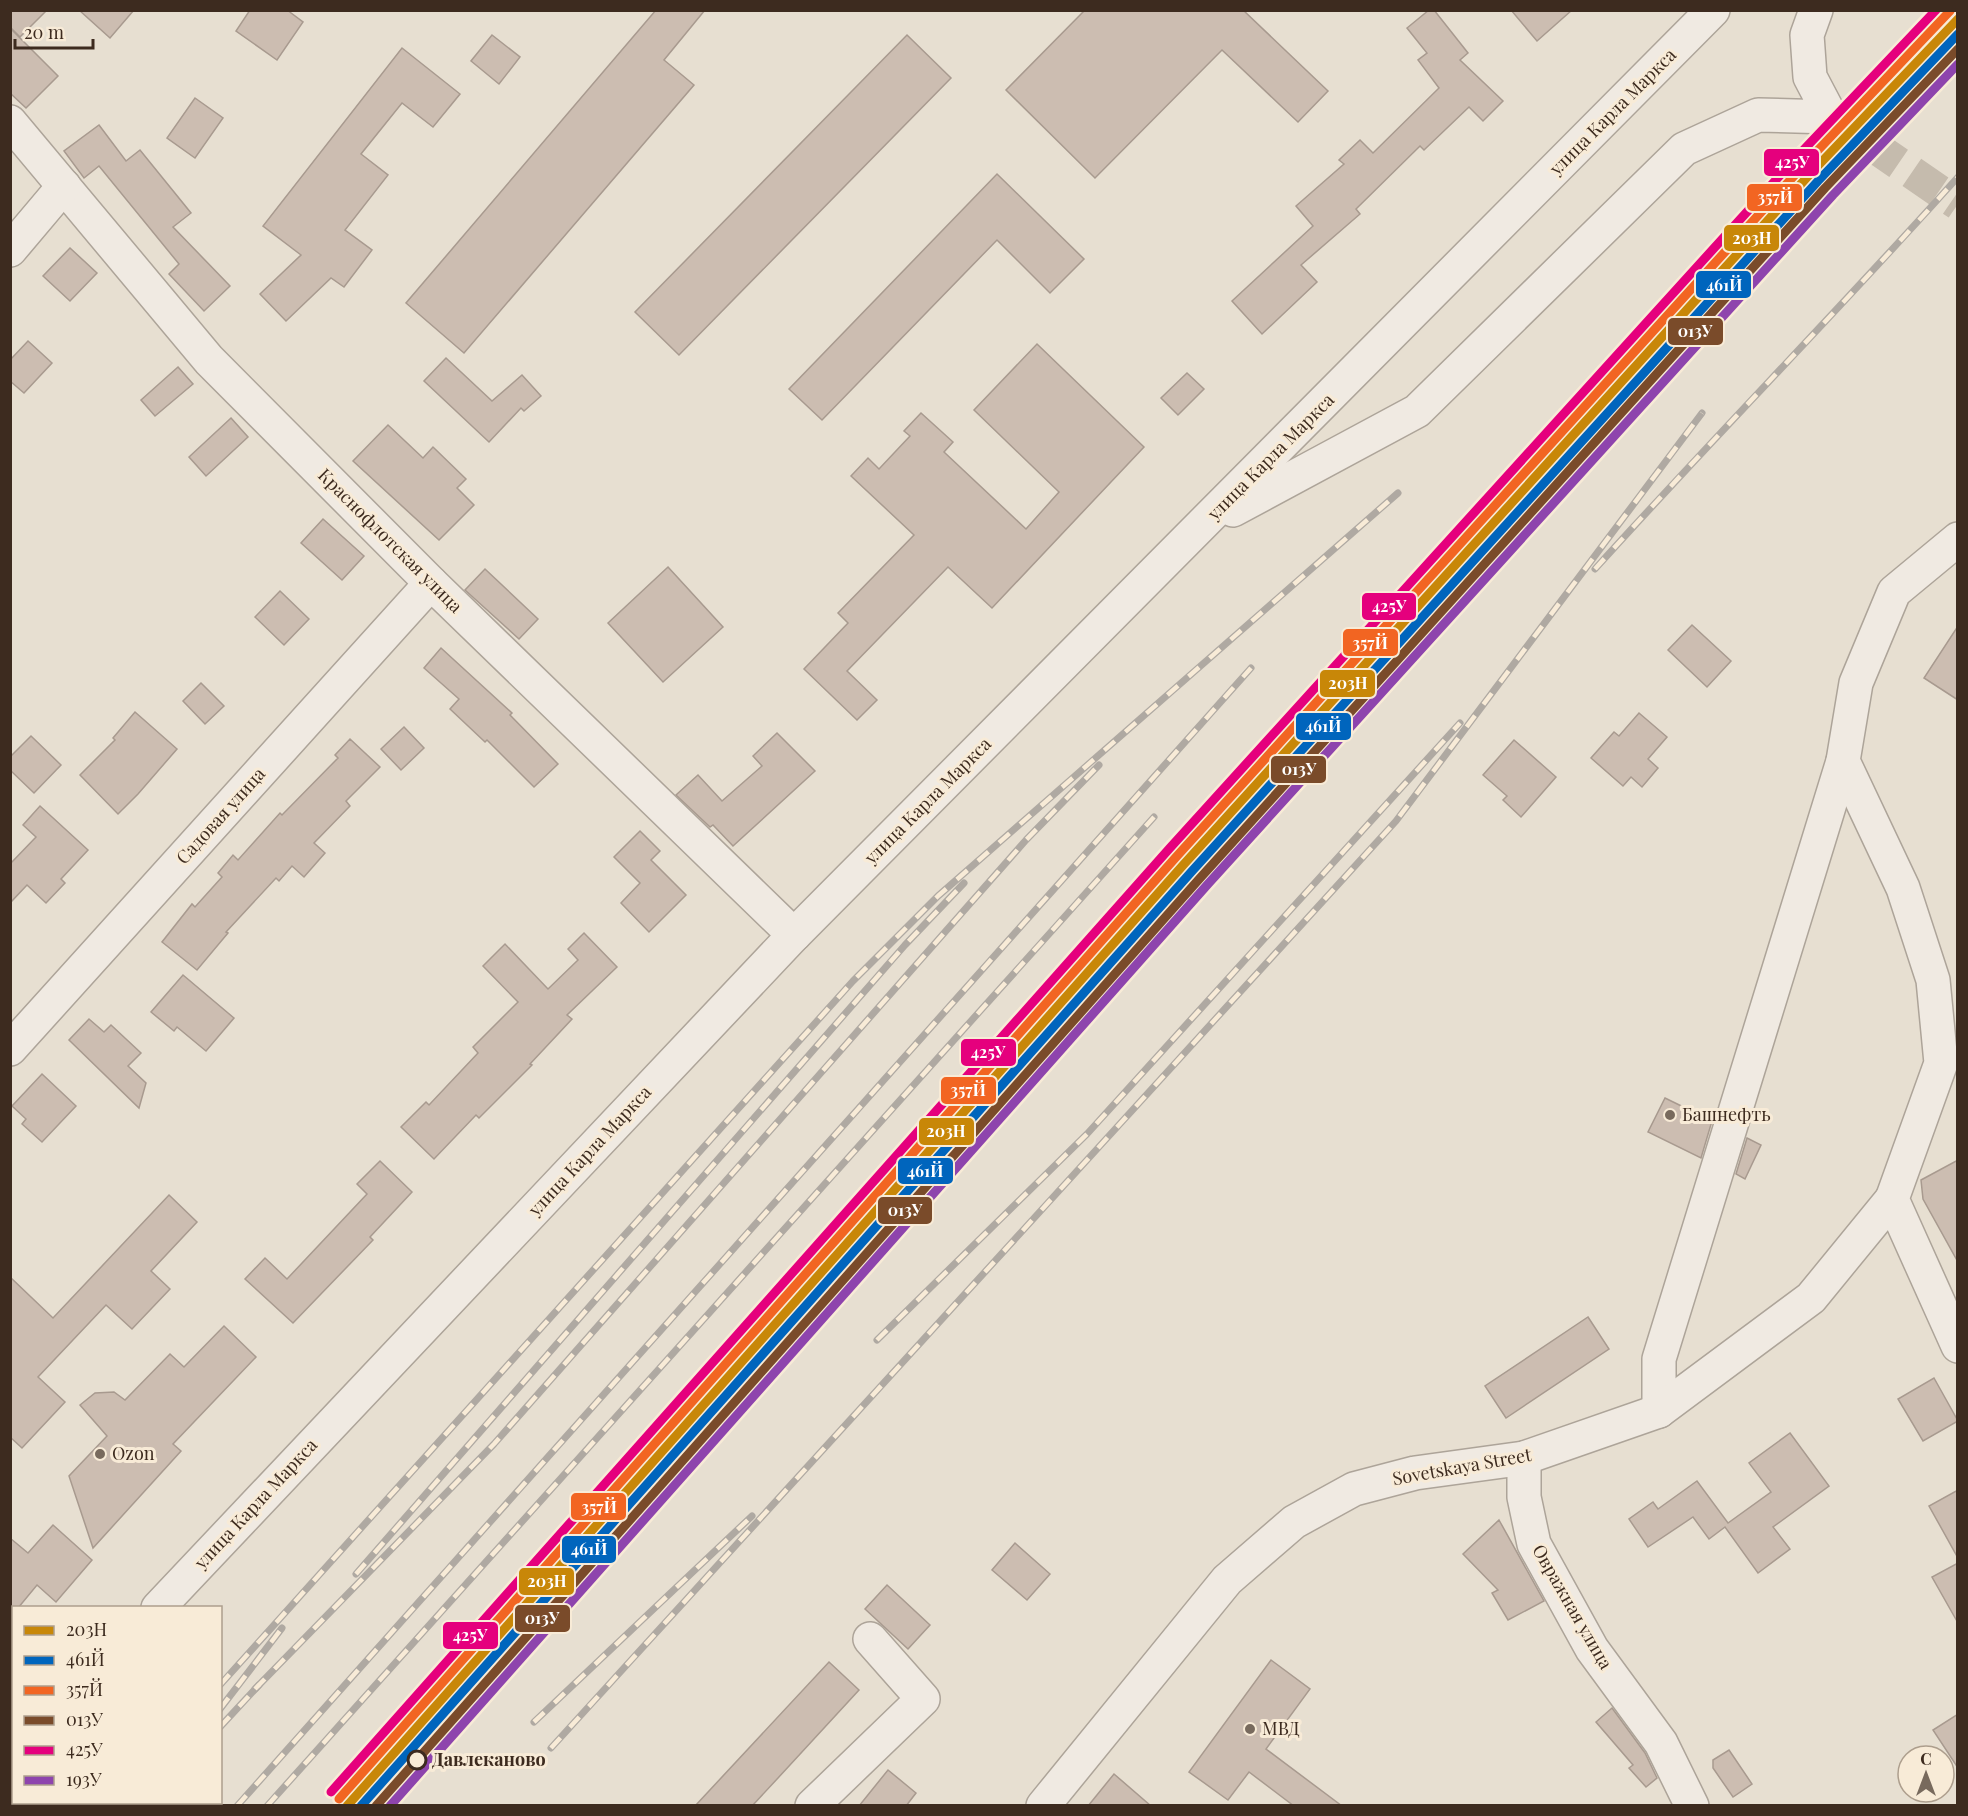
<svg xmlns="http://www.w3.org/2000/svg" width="1968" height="1816" font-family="'Playfair Display',serif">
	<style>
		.building { fill: #ccbdb1; stroke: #a89a8f; stroke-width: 1.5 }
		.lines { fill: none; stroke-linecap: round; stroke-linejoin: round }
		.minor-tunnel { stroke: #c5bbad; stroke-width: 33; stroke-dasharray: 33 16; stroke-linecap: butt }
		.minor-casing { stroke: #ada499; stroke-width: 36 }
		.minor { stroke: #f0eae2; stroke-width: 33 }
		.rail-casing { stroke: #afa9a2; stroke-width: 7 }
		.rail { stroke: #f8ebd7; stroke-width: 4.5; stroke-dasharray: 14; stroke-linecap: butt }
		.rail-1-casing { stroke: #f8ebd7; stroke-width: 14 }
		.rail-2-casing { stroke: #f8ebd7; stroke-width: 14 }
		.rail-3-casing { stroke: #f8ebd7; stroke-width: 14 }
		.rail-4-casing { stroke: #f8ebd7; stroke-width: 14 }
		.rail-5-casing { stroke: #f8ebd7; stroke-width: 14 }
		.rail-6-casing { stroke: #f8ebd7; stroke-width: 14 }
		.rail-1 { stroke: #c88708; stroke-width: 9 }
		.rail-2 { stroke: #0065bd; stroke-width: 9 }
		.rail-3 { stroke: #f26522; stroke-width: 9 }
		.rail-4 { stroke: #7a4b2a; stroke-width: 9 }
		.rail-5 { stroke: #e5007d; stroke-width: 9 }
		.rail-6 { stroke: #8e44ad; stroke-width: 9 }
		.poi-dot { fill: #786a5d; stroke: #f8ebd7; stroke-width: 2 }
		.stop-dot { fill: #f8ebd7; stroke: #3d2b1f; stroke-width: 3 }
		.labels { text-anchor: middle; stroke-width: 6; stroke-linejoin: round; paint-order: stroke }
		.street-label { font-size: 18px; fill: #3d2b1f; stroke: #f8ebd7 }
		.poi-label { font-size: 18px; fill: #3d2b1f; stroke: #f8ebd7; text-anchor: start }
		.stop-label { font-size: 18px; font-weight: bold; fill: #3d2b1f; stroke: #f8ebd7; text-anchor: start }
		.line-badge { stroke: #f8ebd7; stroke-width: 2 }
		.badge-label { font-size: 16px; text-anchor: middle; font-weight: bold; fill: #fff }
	</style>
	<rect width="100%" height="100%" fill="#e7dfd1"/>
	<g class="building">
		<polygon points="10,10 47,10 20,37 10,27"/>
		<polygon points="79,10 134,10 110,38"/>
		<polygon points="250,10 287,10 303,22 277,60 236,31"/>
		<polygon points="656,10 705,10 664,60 694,85 464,353 406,303"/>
		<polygon points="1085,10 1243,10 1328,91 1298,122 1222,50 1095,178 1006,90"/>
		<polygon points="1429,10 1434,10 1468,53 1460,60 1503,101 1483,121 1469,107 1424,150 1420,146 1356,209 1360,214 1301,265 1317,282 1262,334 1232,301 1313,226 1296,206 1344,164 1339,160 1360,140 1373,153 1439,88 1418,60 1427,53 1407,28"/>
		<polygon points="1511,10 1572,10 1537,41"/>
		<polygon points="10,28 58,76 26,108 10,93"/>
		<polygon points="492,35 520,57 499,84 471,61"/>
		<polygon points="907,35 951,78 679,355 635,312"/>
		<polygon points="402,48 460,94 433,127 402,103 361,154 388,175 345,230 372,250 344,287 331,278 286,321 260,294 301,255 263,226"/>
		<polygon points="195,98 223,118 195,158 167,138"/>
		<polygon points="99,125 126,161 140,150 191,213 173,227 230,286 204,311 169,274 179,264 99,166 84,178 64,151"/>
		<polygon points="997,174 1084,259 1050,293 997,240 822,420 789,389"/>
		<polygon points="70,248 97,273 70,301 43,276"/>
		<polygon points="28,341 52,363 24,393 10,381 10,360"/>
		<polygon points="1037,344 1144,447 992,608 948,567 847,671 877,700 857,720 804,669 848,623 838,613 914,535 851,476 868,458 879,469 910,436 904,431 921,413 953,442 944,452 1026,529 1059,492 974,410"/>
		<polygon points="446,358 492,401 522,375 541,396 524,411 521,408 489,442 424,381"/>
		<polygon points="178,367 193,384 155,416 141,400"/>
		<polygon points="1187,373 1204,389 1178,415 1161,398"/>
		<polygon points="231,418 248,437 206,476 189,457"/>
		<polygon points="388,425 423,458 433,447 466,479 457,488 474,505 439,540 353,461"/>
		<polygon points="323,519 364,556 342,580 301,543"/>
		<polygon points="668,567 723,627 663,682 608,623"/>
		<polygon points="485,569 538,619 519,639 465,590"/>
		<polygon points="280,591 309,619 284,645 255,617"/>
		<polygon points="1692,625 1731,661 1707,687 1668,650"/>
		<polygon points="1958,626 1958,700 1924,678"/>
		<polygon points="441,648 512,713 510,715 558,764 534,787 487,740 485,742 450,709 459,699 424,668"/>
		<polygon points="201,683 224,706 205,724 183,701"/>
		<polygon points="135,712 177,749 138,794 118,814 80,775 115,740 113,738"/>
		<polygon points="1639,713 1667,737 1648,759 1658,768 1642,787 1631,777 1623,786 1591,758 1614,732 1619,736"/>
		<polygon points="404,727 424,748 401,770 381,749"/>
		<polygon points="777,733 815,771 733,846 713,825 710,827 676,795 698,775 722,801 762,766 753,756"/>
		<polygon points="31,736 61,765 34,793 10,770 10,757"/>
		<polygon points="350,739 380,767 346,801 350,806 314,843 325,853 304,877 292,866 279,881 276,878 226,932 228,933 197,970 162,942 192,904 195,907 222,877 218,873 233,855 238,860 280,813 282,815 338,758 335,755"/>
		<polygon points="1514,740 1556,777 1521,817 1503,800 1507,796 1483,775"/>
		<polygon points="40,806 88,850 61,879 65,883 46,903 27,885 10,903 10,864 36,837 23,825"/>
		<polygon points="640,831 660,851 651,860 686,895 649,932 621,903 640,883 614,857"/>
		<polygon points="584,933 617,967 567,1015 572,1019 530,1064 532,1065 479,1118 476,1115 434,1159 401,1127 426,1102 429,1105 478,1053 473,1047 518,1002 483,966 505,944 548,989 578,960 568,949"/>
		<polygon points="183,975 234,1018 206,1051 177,1027 174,1031 151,1012"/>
		<polygon points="89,1019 104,1032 111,1025 141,1053 128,1066 146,1083 139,1108 69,1040"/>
		<polygon points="42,1074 76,1106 42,1142 22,1124 26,1119 12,1106"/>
		<polygon points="1665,1098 1712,1121 1701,1158 1648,1132"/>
		<polygon points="1747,1138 1761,1145 1745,1179 1736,1174"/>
		<polygon points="1958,1160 1958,1262 1923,1199 1921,1180"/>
		<polygon points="380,1161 412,1192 370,1237 373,1240 293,1323 245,1279 265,1258 287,1279 367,1194 357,1184"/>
		<polygon points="169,1195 197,1222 151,1271 170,1289 132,1329 106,1305 38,1377 65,1402 22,1448 10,1437 10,1277 53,1318"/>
		<polygon points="1588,1317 1609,1349 1506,1418 1485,1386"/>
		<polygon points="224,1326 256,1357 173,1444 181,1451 93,1548 69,1476 107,1436 80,1405 95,1393 114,1392 125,1400 170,1354 184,1367"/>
		<polygon points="1934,1378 1958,1421 1923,1441 1898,1399"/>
		<polygon points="1790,1433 1829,1486 1773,1527 1790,1549 1758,1573 1725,1527 1709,1539 1693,1517 1648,1547 1629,1519 1653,1502 1658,1509 1697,1481 1728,1523 1771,1492 1749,1463"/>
		<polygon points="1958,1490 1958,1558 1929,1506"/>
		<polygon points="1499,1520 1544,1601 1508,1620 1492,1593 1498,1590 1463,1554"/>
		<polygon points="53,1525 92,1560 56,1602 37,1585 18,1608 14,1608 14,1613 10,1617 10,1538 28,1553"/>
		<polygon points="1015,1543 1050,1574 1027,1600 992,1570"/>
		<polygon points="1958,1563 1958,1623 1932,1577"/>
		<polygon points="887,1585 930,1625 908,1649 865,1609"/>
		<polygon points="1271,1660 1310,1689 1266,1749 1342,1806 1294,1806 1249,1772 1228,1800 1189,1772"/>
		<polygon points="829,1662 859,1690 778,1778 752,1806 695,1806"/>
		<polygon points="1612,1708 1645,1753 1657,1778 1646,1787 1629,1768 1633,1765 1596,1722"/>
		<polygon points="1958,1714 1958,1768 1933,1730"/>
		<polygon points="1729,1750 1752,1784 1733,1797 1713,1768 1713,1760"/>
		<polygon points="888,1770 916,1793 906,1806 859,1806"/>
		<polygon points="1114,1774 1151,1806 1088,1806"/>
	</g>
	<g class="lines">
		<polyline class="minor-tunnel" points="1831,117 1958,204"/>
		<defs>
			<g id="minor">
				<polyline points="10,122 209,360 431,583 794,935"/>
				<polyline points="10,250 64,186"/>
				<polyline points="1233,510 1417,411 1684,149 1758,115 1831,117 1810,77 1807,35 1816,10"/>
				<polyline points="1958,539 1894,592 1856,683 1843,761 1903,888 1933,980 1941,1063 1892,1199 1958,1346"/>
				<polyline points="10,1049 431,583"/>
				<polyline points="1659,1411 1659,1359 1843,761"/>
				<polyline points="1524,1458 1524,1497 1534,1544 1592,1649 1661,1743 1692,1806"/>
				<polyline points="158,1608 794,935 1713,10"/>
				<polyline points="10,1688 14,1690"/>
				<polyline points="10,1765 14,1762"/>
				<polyline points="812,1806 923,1699 870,1639"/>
				<polyline points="1043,1806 1227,1580 1294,1522 1354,1489 1415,1473 1524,1458 1659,1411 1811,1298 1892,1199"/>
			</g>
		</defs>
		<use href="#minor" class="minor-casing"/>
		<use href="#minor" class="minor"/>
		<defs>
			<g id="rail">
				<path d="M1595 569C1714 437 1839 310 1958 177"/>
				<polyline points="877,1340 1087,1134 1460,723"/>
				<polyline points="356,1574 905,945 964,883"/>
				<polyline points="220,1685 853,981 938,896 1398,493"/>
				<polyline points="255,1689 494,1444 1026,840 1099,765"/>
				<polyline points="220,1709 282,1628"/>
				<polyline points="534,1722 752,1516"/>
				<polyline points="220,1727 259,1685"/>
				<polyline points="551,1748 1396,821 1702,413"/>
				<polyline points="112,1806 115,1802"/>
				<polyline points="148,1806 151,1802"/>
				<polyline points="237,1806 1251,668"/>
				<polyline points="267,1806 1154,817"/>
			</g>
		</defs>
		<use href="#rail" class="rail-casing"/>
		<use href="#rail" class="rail"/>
		<defs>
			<polyline id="rail-1" points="347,1806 1185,863 1810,174 1958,19"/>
			<polyline id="rail-2" points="361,1806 1193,870 1818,181 1958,34"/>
			<polyline id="rail-3" points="339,1799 1177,856 1802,167 1950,11"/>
			<polyline id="rail-4" points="376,1806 1201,877 1825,188 1958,49"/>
			<polyline id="rail-5" points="331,1792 1169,849 1794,160 1936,10"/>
			<polyline id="rail-6" points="390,1806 1208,884 1833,195 1958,64"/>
		</defs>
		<use href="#rail-1" class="rail-1-casing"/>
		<use href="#rail-2" class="rail-2-casing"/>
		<use href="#rail-3" class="rail-3-casing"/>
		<use href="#rail-4" class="rail-4-casing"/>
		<use href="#rail-5" class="rail-5-casing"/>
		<use href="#rail-6" class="rail-6-casing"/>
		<use href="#rail-1" class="rail-1"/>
		<use href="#rail-2" class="rail-2"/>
		<use href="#rail-3" class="rail-3"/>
		<use href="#rail-4" class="rail-4"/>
		<use href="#rail-5" class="rail-5"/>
		<use href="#rail-6" class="rail-6"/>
	</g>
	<g class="poi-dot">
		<circle cx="1670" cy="1115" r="6"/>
		<circle cx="100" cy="1454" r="6"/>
		<circle cx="1250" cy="1729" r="6"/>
	</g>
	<circle class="stop-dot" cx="417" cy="1760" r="9"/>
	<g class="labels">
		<g class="street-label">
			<text transform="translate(1613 112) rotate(-45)" y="6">улица Карла Маркса</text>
			<text transform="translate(1271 457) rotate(-45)" y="6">улица Карла Маркса</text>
			<text transform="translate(390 541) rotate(45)" y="6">Краснофлотская улица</text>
			<text transform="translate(928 801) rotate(-45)" y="6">улица Карла Маркса</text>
			<text transform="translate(221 816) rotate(-48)" y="6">Садовая улица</text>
			<text transform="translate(590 1151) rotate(-47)" y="6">улица Карла Маркса</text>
			<text transform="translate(1462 1467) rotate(-10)" y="6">Sovetskaya Street</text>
			<text transform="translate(256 1504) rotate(-47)" y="6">улица Карла Маркса</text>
			<text transform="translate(1572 1607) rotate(60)" y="6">Овражная улица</text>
		</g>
		<g class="poi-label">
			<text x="1682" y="1121">Башнефть</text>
			<text x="112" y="1460">Ozon</text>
			<text x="1262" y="1735">МВД</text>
		</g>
		<g class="stop-label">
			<text x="432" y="1766">Давлеканово</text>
		</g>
	</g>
	<g class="line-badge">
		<rect x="1763" y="148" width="57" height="29" rx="6" fill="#e5007d"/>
		<rect x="1746" y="183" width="57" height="29" rx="6" fill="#f26522"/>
		<rect x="1723" y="224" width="57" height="28" rx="6" fill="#c88708"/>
		<rect x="1695" y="270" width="57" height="29" rx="6" fill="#0065bd"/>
		<rect x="1667" y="317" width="57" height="29" rx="6" fill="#7a4b2a"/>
		<rect x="1361" y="592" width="56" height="29" rx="6" fill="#e5007d"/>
		<rect x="1342" y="628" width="57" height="29" rx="6" fill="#f26522"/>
		<rect x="1319" y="669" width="57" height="29" rx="6" fill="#c88708"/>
		<rect x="1295" y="712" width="57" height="29" rx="6" fill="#0065bd"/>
		<rect x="1270" y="755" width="57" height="29" rx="6" fill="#7a4b2a"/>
		<rect x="960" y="1038" width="57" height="29" rx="6" fill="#e5007d"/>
		<rect x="940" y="1076" width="57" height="29" rx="6" fill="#f26522"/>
		<rect x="918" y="1117" width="57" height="29" rx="6" fill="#c88708"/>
		<rect x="897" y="1157" width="57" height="28" rx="6" fill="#0065bd"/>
		<rect x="877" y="1196" width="56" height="29" rx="6" fill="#7a4b2a"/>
		<rect x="570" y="1492" width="57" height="29" rx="6" fill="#f26522"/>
		<rect x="561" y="1535" width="56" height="29" rx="6" fill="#0065bd"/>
		<rect x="518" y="1567" width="57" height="29" rx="6" fill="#c88708"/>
		<rect x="514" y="1604" width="57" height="29" rx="6" fill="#7a4b2a"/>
		<rect x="442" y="1621" width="57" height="29" rx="6" fill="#e5007d"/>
	</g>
	<g class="badge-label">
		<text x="1792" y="168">425У</text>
		<text x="1775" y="203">357Й</text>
		<text x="1752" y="244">203Н</text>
		<text x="1724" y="291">461Й</text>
		<text x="1695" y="337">013У</text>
		<text x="1389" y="612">425У</text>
		<text x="1370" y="649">357Й</text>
		<text x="1348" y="689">203Н</text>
		<text x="1323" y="732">461Й</text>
		<text x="1299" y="775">013У</text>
		<text x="988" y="1058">425У</text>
		<text x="968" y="1096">357Й</text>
		<text x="946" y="1137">203Н</text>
		<text x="925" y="1177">461Й</text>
		<text x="905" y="1216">013У</text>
		<text x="599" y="1513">357Й</text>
		<text x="589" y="1555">461Й</text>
		<text x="547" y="1587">203Н</text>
		<text x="542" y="1624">013У</text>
		<text x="470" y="1641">425У</text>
	</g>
	<rect width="1968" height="1816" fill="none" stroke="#3d2b1f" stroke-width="24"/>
	<rect x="12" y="1606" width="210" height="198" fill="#f8ebd7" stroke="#ad9e8d" stroke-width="1.5"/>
	<rect x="24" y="1626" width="30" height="9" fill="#c88708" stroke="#ad9e8d" stroke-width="1.5"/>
	<text x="66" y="1636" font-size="18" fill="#3d2b1f">203Н</text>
	<rect x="24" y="1656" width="30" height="9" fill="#0065bd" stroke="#ad9e8d" stroke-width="1.5"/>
	<text x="66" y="1666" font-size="18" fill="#3d2b1f">461Й</text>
	<rect x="24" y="1686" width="30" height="9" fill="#f26522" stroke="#ad9e8d" stroke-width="1.5"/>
	<text x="66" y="1696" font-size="18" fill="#3d2b1f">357Й</text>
	<rect x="24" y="1716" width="30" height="9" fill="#7a4b2a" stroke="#ad9e8d" stroke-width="1.5"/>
	<text x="66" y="1726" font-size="18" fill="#3d2b1f">013У</text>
	<rect x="24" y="1746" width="30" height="9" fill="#e5007d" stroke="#ad9e8d" stroke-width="1.5"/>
	<text x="66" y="1756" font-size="18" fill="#3d2b1f">425У</text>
	<rect x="24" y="1776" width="30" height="9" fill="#8e44ad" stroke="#ad9e8d" stroke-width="1.5"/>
	<text x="66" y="1786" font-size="18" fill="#3d2b1f">193У</text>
	<g transform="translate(1926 1774)"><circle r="28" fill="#f8ebd7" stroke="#ad9e8d" stroke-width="1.5"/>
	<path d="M0-4.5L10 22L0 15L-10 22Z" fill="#786a5d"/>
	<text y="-9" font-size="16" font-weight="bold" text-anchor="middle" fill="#3d2b1f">С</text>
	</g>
	<path d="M15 39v9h78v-9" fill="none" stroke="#3d2b1f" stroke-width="3"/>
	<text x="24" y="39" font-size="18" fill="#3d2b1f" stroke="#f8ebd7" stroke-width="4.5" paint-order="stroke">20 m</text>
</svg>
